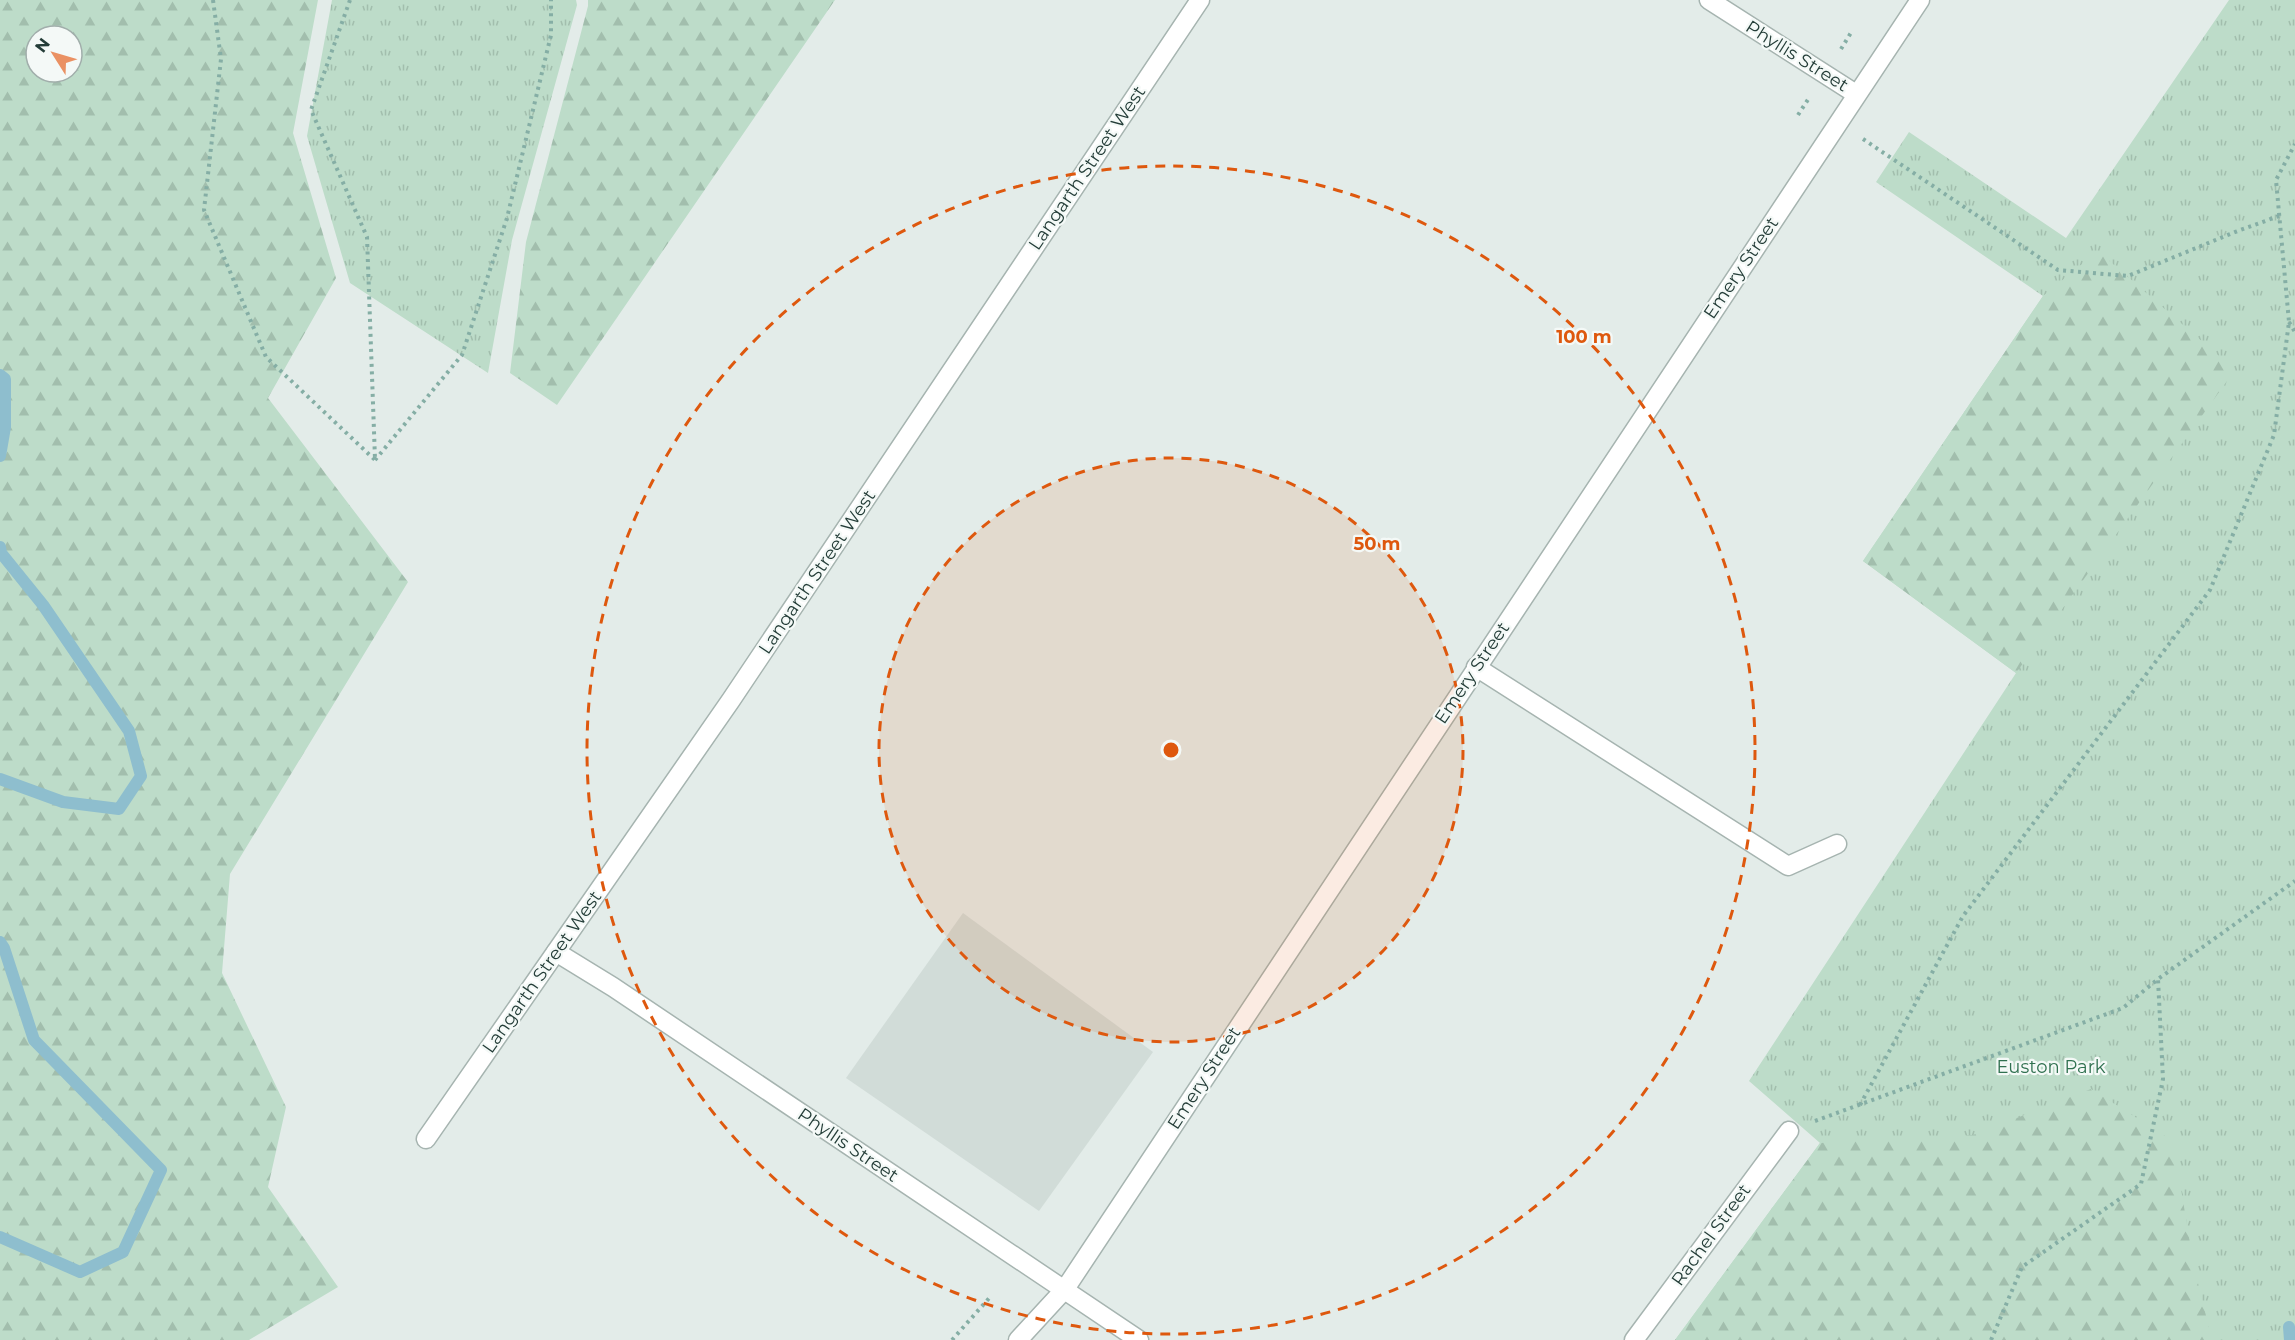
<svg xmlns="http://www.w3.org/2000/svg" width="2295" height="1340" font-family="Montserrat,sans-serif">
	<style>
		.built { fill: #d1dcd8 }
		.grass { fill: url(#grass-tufts) }
		.forest { fill: url(#forest-firs); fill-rule: evenodd }
		.lines { fill: none; stroke-linecap: round; stroke-linejoin: round }
		.stream { stroke: #8ebece; stroke-width: 12 }
		.minor-casing { stroke: #a6b4b0; stroke-width: 21 }
		.path { stroke: #85aea5; stroke-width: 4; stroke-dasharray: 3 4.5; stroke-linecap: butt }
		.minor { stroke: #fff; stroke-width: 18 }
		.ring { fill: none; stroke: #de580e; stroke-width: 3; stroke-dasharray: 10 8 }
		.labels { text-anchor: middle; stroke-width: 4.5; stroke-linejoin: round; paint-order: stroke }
		.street-label { font-size: 18px; fill: #243d38; stroke: #f4f9f7 }
		.park-label { font-size: 18px; fill: #307150; stroke: #f4f9f7 }
		.centre { fill: #de580e; stroke: #f4f9f7; stroke-width: 3 }
		.ring-label { font-size: 18px; text-anchor: middle; font-weight: bold; fill: #de580e; stroke: #f4f9f7; stroke-width: 4.5; stroke-linejoin: round; paint-order: stroke }
	</style>
	<defs>
		<pattern id="grass-tufts" width="24" height="20" patternUnits="userSpaceOnUse" patternTransform="scale(1.5)"><rect width="24" height="20" fill="#bddcc9"/><path d="M3 7l-1-3M5 7V3M7 7l1-3M15 17l-1-3M17 17v-4M19 17l1-3" fill="none" stroke="#a2bead"/></pattern>
		<pattern id="forest-firs" width="22" height="20" patternUnits="userSpaceOnUse" patternTransform="scale(1.5)"><rect width="22" height="20" fill="#bddcc9"/><path d="M5 1l3.5 6h-7zM16 11l3.5 6h-7z" fill="#a2bead"/></pattern>
	</defs>
	<rect width="100%" height="100%" fill="#e3ece9"/>
	<polygon class="built" points="963,913 1153,1052 1039,1211 846,1078"/>
	<g class="grass">
		<polygon points="332,0 576,0 577,5 512,240 488,373 350,283 307,136"/>
		<polygon points="2229,0 2295,0 2295,1340 1675,1340 1820,1143 1749,1081 2016,673 1863,561 2043,296 1876,182 1909,132 2066,238"/>
	</g>
	<g class="forest">
		<path d="M0 0H318L293 133 336 278 268 398 408 582 230 874 222 973 286 1107 268 1187 338 1287 249 1340H0ZM36 36H72V72H36Z"/>
		<polygon points="588,0 835,0 557,405 510,373 526,242 588,6"/>
		<polygon points="2098,251 2235,370 2016,673 1863,561 2043,296"/>
		<polygon points="2091,1089 2173,1141 2194,1267 2212,1340 1675,1340 1820,1143 1973,1135"/>
	</g>
	<g class="lines">
		<g class="stream">
			<polyline points="0,375 5,379 5,427 0,456"/>
			<polyline points="0,547 1,553 43,605 129,731 141,776 119,809 63,802 0,779"/>
			<polyline points="0,942 4,948 34,1040 161,1170 123,1252 80,1272 0,1237"/>
			<polyline points="2289,1327 2290,1340"/>
		</g>
		<defs>
			<g id="minor">
				<polyline points="1709,0 1856,94"/>
				<polyline points="1476,667 1788,866 1837,844"/>
				<polyline points="556,952 613,987 1139,1340"/>
				<polyline points="426,1139 731,700 1200,0"/>
				<polyline points="1018,1340 1065,1289 1920,0"/>
				<polyline points="1634,1340 1789,1131"/>
			</g>
		</defs>
		<use href="#minor" class="minor-casing"/>
		<g class="path">
			<polyline points="213,0 221,59 204,210 266,357 375,460"/>
			<polyline points="350,0 311,110 367,237 375,459"/>
			<polyline points="1841,49 1852,31"/>
			<polyline points="1798,115 1809,98"/>
			<polyline points="1863,139 2058,270 2128,276 2235,232 2279,216"/>
			<polyline points="2289,322 2295,332"/>
			<polyline points="375,460 462,355 507,218 551,35 551,0"/>
			<polyline points="1860,1105 1963,916 2210,590 2274,435 2289,322 2276,180 2295,144"/>
			<polyline points="1815,1121 2123,1008 2158,979 2295,881"/>
			<polyline points="952,1340 991,1296"/>
			<polyline points="1991,1340 2022,1267 2141,1184 2163,1079 2158,979"/>
		</g>
		<use href="#minor" class="minor"/>
	</g>
	<circle cx="1171" cy="750" r="292" fill="#de580e" fill-opacity=".12"/>
	<g class="ring">
		<circle cx="1171" cy="750" r="292"/>
		<circle cx="1171" cy="750" r="584"/>
	</g>
	<g class="labels">
		<g class="street-label">
			<text transform="translate(1797 56) rotate(32)" y="6">Phyllis Street</text>
			<text transform="translate(1087 168) rotate(-56)" y="6">Langarth Street West</text>
			<text transform="translate(1741 268) rotate(-56)" y="6">Emery Street</text>
			<text transform="translate(817 572) rotate(-56)" y="6">Langarth Street West</text>
			<text transform="translate(1472 673) rotate(-56)" y="6">Emery Street</text>
			<text transform="translate(542 972) rotate(-55)" y="6">Langarth Street West</text>
			<text transform="translate(1204 1078) rotate(-57)" y="6">Emery Street</text>
			<text transform="translate(848 1145) rotate(34)" y="6">Phyllis Street</text>
			<text transform="translate(1711 1235) rotate(-54)" y="6">Rachel Street</text>
		</g>
		<g class="park-label">
			<text x="2051" y="1073">Euston Park</text>
		</g>
	</g>
	<circle cx="1171" cy="750" r="9" class="centre"/>
	<g class="ring-label">
		<text x="1584" y="343">100 m</text>
		<text x="1377" y="550">50 m</text>
	</g>
	<g transform="translate(54 54) rotate(307)"><circle r="28" fill="#f4f9f7" stroke="#a1aeab" stroke-width="1.5"/>
	<path d="M0-4.5L10 22L0 15L-10 22Z" fill="#ea9163"/>
	<text y="-9" font-size="16" font-weight="bold" text-anchor="middle" fill="#243d38">N</text>
	</g>
</svg>
